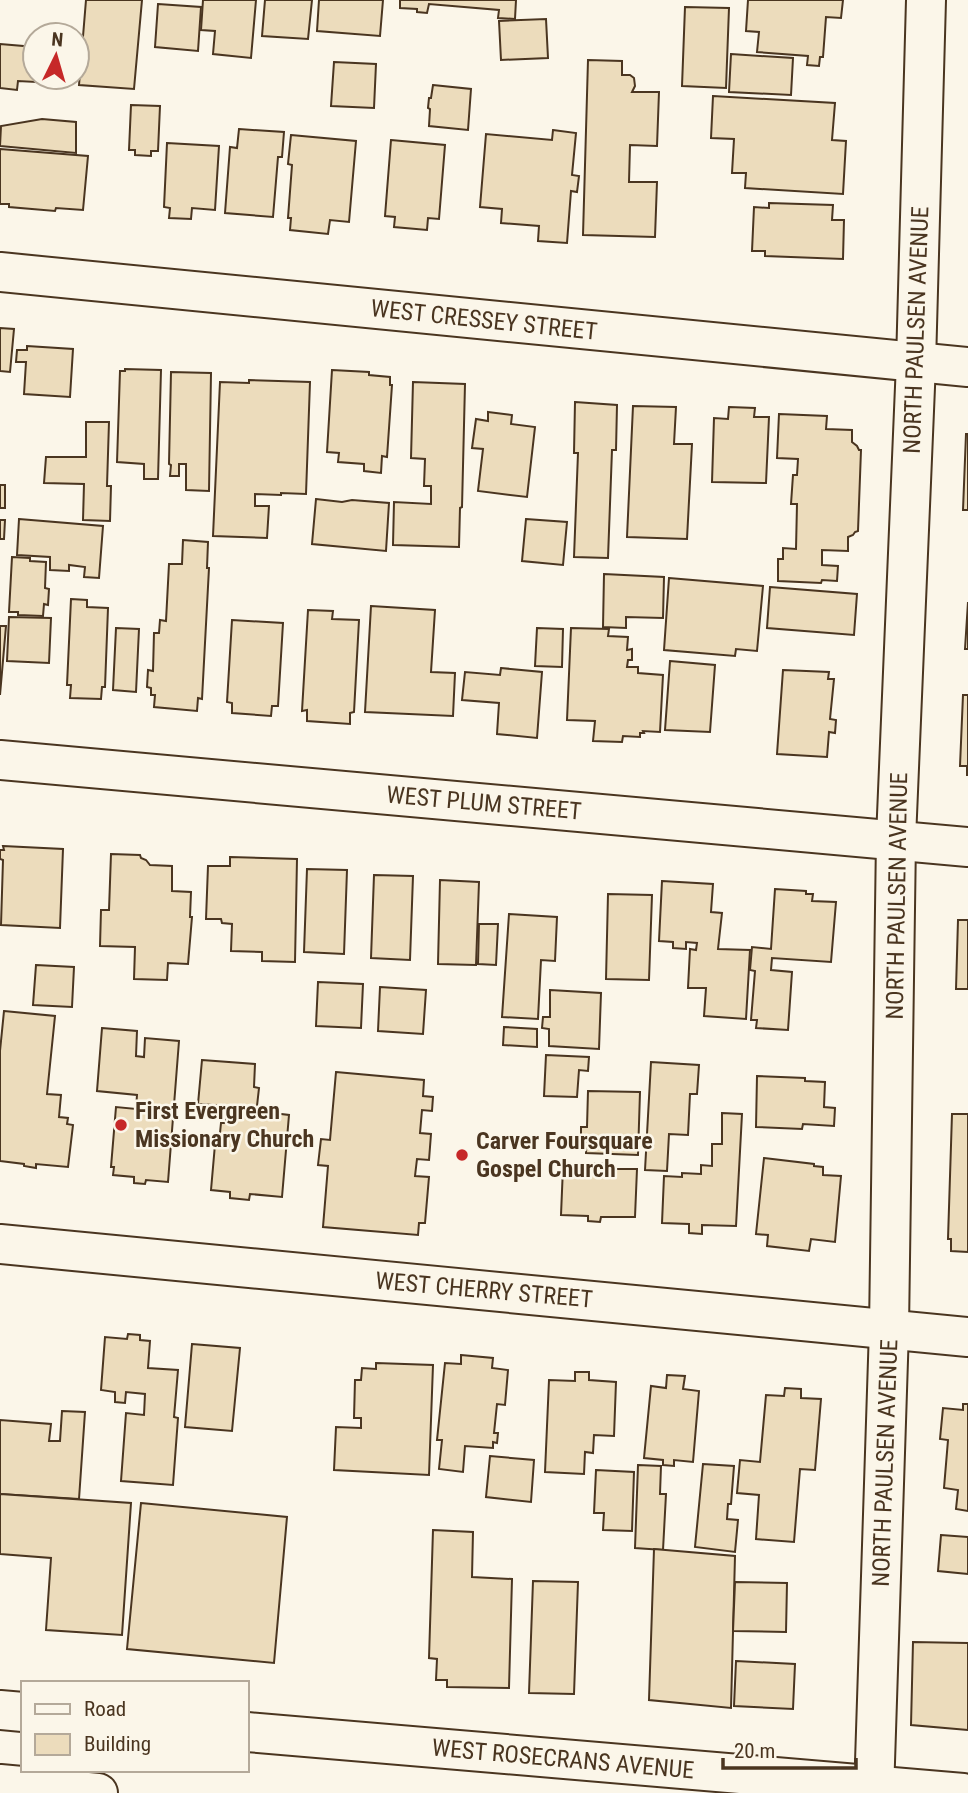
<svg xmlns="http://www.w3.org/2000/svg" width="968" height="1793" font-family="'Roboto Condensed',sans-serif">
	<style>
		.building { fill: #ecdcbc; stroke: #4a3520; stroke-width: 2 }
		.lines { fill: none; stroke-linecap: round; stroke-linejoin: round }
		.street-casing { stroke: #4a3520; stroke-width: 42 }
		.primary-casing { stroke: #4a3520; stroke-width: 42 }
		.street { stroke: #fbf6e9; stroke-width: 38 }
		.primary { stroke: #fbf6e9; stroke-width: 38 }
		.poi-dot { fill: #c62828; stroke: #fbf6e9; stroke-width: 2.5 }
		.labels { text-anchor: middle; stroke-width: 5; stroke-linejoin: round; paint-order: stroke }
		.street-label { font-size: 24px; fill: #4a3520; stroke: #fbf6e9 }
		.poi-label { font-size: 24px; font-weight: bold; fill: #4a3520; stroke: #fbf6e9; text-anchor: start }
	</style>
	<rect width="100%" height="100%" fill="#fbf6e9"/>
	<g class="building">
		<polygon points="86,0 142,0 134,89 79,85"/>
		<polygon points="203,0 256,0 251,58 213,54 215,31 201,30"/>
		<polygon points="265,0 312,0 308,39 262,36"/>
		<polygon points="319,0 383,0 380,36 317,31"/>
		<polygon points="400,0 516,0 515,19 498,18 499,10 429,4 427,13 417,12 417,9 400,8"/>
		<polygon points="748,0 843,0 841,18 826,17 823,57 820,57 819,66 807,65 808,56 757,52 759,32 746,31"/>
		<polygon points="158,4 201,7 198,51 155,47"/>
		<polygon points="685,7 729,8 726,88 682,86"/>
		<polygon points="546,19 548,58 501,60 499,21"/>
		<polygon points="0,44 35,47 36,82 18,81 17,90 0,88"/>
		<polygon points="731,54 793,58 791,95 729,92"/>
		<polygon points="588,60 622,61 622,75 630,75 634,78 635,86 632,92 659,92 657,146 630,145 629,182 657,182 655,237 583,235"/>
		<polygon points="334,62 376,64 374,108 331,106"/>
		<polygon points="433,85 471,89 468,130 429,126 430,109 428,108 429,98 431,98"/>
		<polygon points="713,96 835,103 832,140 846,141 843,194 745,188 746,173 732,173 734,139 711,138"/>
		<polygon points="131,105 160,106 158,151 151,151 151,156 135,155 135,150 129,150"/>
		<polygon points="42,119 76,122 76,153 0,146 1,126"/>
		<polygon points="239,129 284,132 282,157 278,157 273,217 225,213 230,147 237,148"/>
		<polygon points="553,130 576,133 572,175 579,176 577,192 571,191 567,243 538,241 539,226 501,223 502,209 480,207 486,134 552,140"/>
		<polygon points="291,135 356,141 349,222 330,220 328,234 290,230 291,218 288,218 292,165 288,164"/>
		<polygon points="391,140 445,145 439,219 428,218 427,230 394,227 395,217 385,216"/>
		<polygon points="167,143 219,146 215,210 192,208 191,219 169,218 170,208 164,207"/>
		<polygon points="0,149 88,156 83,210 56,208 55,211 9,207 9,204 0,204"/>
		<polygon points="769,203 833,205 832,220 844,220 843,259 765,256 765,251 752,251 754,207 769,208"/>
		<polygon points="0,328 14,329 10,372 0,371"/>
		<polygon points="27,346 73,349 70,397 24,394 26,362 16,362 17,350 27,350"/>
		<polygon points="125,369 161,370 158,479 144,479 144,464 117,462 120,371 125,371"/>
		<polygon points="332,370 369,372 369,375 390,377 390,385 392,385 387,457 382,456 381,473 364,471 364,464 338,462 339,453 327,452"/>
		<polygon points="171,372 211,373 209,491 186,490 186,464 179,464 179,476 170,476 171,465 169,464"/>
		<polygon points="249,380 310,382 306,494 281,493 281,495 255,494 255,506 269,506 267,538 213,536 220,382 249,383"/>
		<polygon points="413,382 465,384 462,507 460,508 459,547 393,545 394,502 431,504 431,486 424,486 425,459 411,458"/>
		<polygon points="575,402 617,405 616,450 612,450 608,558 574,557 578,453 574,453"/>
		<polygon points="633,406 676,407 674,444 692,444 687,539 627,537"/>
		<polygon points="729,407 755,408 754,417 769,417 766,483 712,482 714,418 728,419"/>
		<polygon points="488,412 512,415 511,424 535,427 527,497 478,491 483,449 472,448 476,419 488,421"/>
		<polygon points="779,414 827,416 826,429 852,430 852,442 857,446 859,450 861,450 858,531 855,532 853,535 848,537 848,551 822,550 822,565 838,566 837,581 822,580 821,583 778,581 778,559 783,559 783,548 796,549 797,504 791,504 793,475 797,475 798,459 777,458"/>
		<polygon points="86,422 109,422 107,486 111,486 110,521 83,520 84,484 44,483 46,457 86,457"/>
		<polygon points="966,434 968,434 968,510 963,510"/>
		<rect x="0" y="485" width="5" height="23"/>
		<polygon points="316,499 342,502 352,500 389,503 386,551 312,544"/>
		<polygon points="19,519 103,526 99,578 84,577 85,567 69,565 69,571 50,570 50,557 17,555"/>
		<polygon points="526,519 567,522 563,565 522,561"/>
		<polygon points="0,520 5,520 4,539 0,539"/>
		<polygon points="183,540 208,542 207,568 209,568 202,699 198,698 197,711 154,707 155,695 151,695 151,688 147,687 148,670 153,671 154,633 159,633 160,620 166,621 169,564 182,564"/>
		<polygon points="12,557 30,558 30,561 46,562 45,588 49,589 48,605 44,604 43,616 18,615 18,612 9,612"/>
		<polygon points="604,574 664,577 663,618 626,617 626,628 603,627"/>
		<polygon points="669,578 763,586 757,651 736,649 735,656 664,650"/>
		<polygon points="770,587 857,594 854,635 767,628"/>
		<polygon points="71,599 87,600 87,607 108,608 105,687 102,687 101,699 70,698 71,685 67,685"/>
		<polygon points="968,602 968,649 965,649"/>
		<polygon points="371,606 435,610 431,672 455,673 453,716 365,712"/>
		<polygon points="308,610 333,611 332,619 359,620 354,712 350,713 350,724 307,721 307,710 302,711"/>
		<polygon points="9,617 51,618 49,663 7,661"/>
		<polygon points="232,620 283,623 278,706 272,706 271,716 232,713 232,703 227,702"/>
		<polygon points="0,626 6,626 0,695"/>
		<polygon points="116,628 139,629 136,692 113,690"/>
		<polygon points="537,628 563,629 562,667 535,666"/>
		<polygon points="571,628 609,629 608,636 628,637 627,650 632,649 632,660 628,660 627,667 638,667 638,673 663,675 660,732 643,731 644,733 640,733 640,737 623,736 622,742 593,741 595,721 567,720"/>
		<polygon points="670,661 715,665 710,732 665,730"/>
		<polygon points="501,668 542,672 537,738 497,734 499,703 462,700 465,672 500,675"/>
		<polygon points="783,670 829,672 828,679 834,679 830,719 836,720 835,733 829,732 827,757 777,754"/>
		<polygon points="963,695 968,695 968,775 967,775 967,766 960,766"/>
		<polygon points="3,846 63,849 60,928 1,925 3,860 0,859 0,850 4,850"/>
		<polygon points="111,854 140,855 141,858 146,860 150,865 172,866 172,891 191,892 190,917 192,917 188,964 168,963 167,980 134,979 135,947 100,946 101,910 109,910"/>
		<polygon points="230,857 297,859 295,962 262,961 262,952 231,951 232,924 222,923 221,919 206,919 208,866 230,866"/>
		<polygon points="307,869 347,870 344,954 304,952"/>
		<polygon points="374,875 413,876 410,960 371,958"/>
		<polygon points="440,880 479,882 476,965 438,964"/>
		<polygon points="662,881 713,884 711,912 722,913 718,949 750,950 746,1019 704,1016 706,988 688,988 690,949 696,950 697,943 686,942 686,949 673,948 673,942 659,941"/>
		<polygon points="775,889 806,891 806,894 813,894 812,901 836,902 831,962 772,958 771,970 792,972 788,1030 756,1028 757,1020 751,1020 755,971 750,970 752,947 771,949"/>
		<polygon points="608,894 652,895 649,980 606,979"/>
		<polygon points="509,914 557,917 555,961 541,960 538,1019 502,1017"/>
		<polygon points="958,920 968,920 968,989 956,989"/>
		<polygon points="479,924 498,924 496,965 478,964"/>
		<polygon points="36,965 74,967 72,1007 33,1005"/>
		<polygon points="318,982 363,984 361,1028 316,1026"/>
		<polygon points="380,987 426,990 423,1034 378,1031"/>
		<polygon points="550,990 601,993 599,1049 549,1046 549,1029 542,1028 543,1017 550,1017"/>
		<polygon points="4,1011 55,1016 47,1094 61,1095 59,1117 68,1118 67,1124 73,1125 68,1167 36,1164 36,1168 24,1166 24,1164 0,1161 0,1051"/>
		<polygon points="504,1027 537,1029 537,1047 503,1045"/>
		<polygon points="102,1028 137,1031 136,1056 144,1057 145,1038 179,1041 168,1182 146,1180 145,1184 134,1183 134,1177 113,1175 114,1167 111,1167 116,1107 136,1109 137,1095 97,1091"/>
		<polygon points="546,1055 589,1057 588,1071 579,1070 577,1097 544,1096"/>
		<polygon points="202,1060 255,1064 254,1087 259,1088 257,1106 265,1107 264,1112 289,1115 282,1197 250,1194 249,1200 230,1198 230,1192 211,1190 216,1133 220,1133 221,1123 226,1123 227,1106 198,1104"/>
		<polygon points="651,1062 699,1065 697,1094 690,1094 688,1135 669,1134 667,1171 645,1170"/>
		<polygon points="336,1072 424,1080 423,1096 433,1097 432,1111 422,1110 420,1133 431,1134 429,1160 417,1159 415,1176 429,1177 425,1223 419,1223 418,1235 323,1227 328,1166 318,1165 321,1139 330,1140"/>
		<polygon points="757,1076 805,1078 805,1081 825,1082 824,1107 835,1108 834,1126 803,1124 802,1129 756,1127"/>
		<polygon points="588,1091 640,1092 638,1155 586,1153 587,1136 581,1135 581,1127 587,1127"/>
		<polygon points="722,1113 742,1114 736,1226 702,1225 702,1234 689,1233 689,1224 662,1223 664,1176 682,1177 682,1173 701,1174 701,1165 712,1166 712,1144 722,1144"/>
		<polygon points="952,1114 968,1114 968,1252 951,1251 951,1239 948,1239"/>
		<polygon points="764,1158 814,1164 814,1166 823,1167 823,1175 841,1176 835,1242 811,1239 809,1251 767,1246 768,1235 756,1234"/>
		<polygon points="581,1163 613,1164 613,1169 637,1169 635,1217 601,1217 600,1222 588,1221 588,1216 561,1215 563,1167 581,1168"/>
		<polygon points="128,1334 140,1335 140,1340 150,1341 148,1368 178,1370 174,1417 178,1418 173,1485 121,1481 126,1413 144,1415 145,1394 126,1392 125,1403 115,1402 115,1392 101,1390 105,1337 127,1339"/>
		<polygon points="192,1344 240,1348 232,1431 185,1427"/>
		<polygon points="461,1355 493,1358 492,1368 508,1370 505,1405 497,1404 494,1433 498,1433 497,1443 493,1442 493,1448 465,1446 463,1472 439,1469 442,1440 437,1440 445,1363 461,1364"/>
		<polygon points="376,1363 433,1365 429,1475 334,1470 336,1427 361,1428 361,1418 354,1418 355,1380 361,1380 362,1368 376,1369"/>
		<polygon points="575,1372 589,1372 589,1380 616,1382 614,1436 594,1435 593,1453 585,1452 584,1474 545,1472 549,1380 575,1381"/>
		<polygon points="667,1375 685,1376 683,1389 699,1391 693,1462 674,1460 674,1466 663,1465 663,1460 644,1458 651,1386 666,1388"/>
		<polygon points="785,1388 801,1389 801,1398 821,1399 815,1470 800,1469 794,1542 756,1539 759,1495 737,1493 740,1460 760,1462 766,1395 784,1396"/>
		<polygon points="963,1404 968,1404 968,1511 956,1509 958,1490 944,1488 948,1440 940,1439 943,1408 963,1410"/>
		<polygon points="62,1411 85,1412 79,1499 0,1494 0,1420 51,1424 49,1441 60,1441"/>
		<polygon points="490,1456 534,1460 531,1502 486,1497"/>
		<polygon points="703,1464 734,1466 731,1504 728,1504 727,1519 738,1520 735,1552 695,1547"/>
		<polygon points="638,1465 661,1466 660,1494 666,1494 663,1550 635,1548"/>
		<polygon points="596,1470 634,1472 632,1531 603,1530 604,1513 594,1513"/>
		<polygon points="0,1494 131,1503 122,1635 46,1630 51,1558 0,1554"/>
		<polygon points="141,1503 287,1517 274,1663 127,1649"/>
		<polygon points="433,1530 473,1532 472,1577 512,1579 509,1688 447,1687 447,1680 436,1680 437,1659 429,1658"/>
		<polygon points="941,1535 968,1537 968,1574 938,1571"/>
		<polygon points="654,1549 735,1556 731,1708 649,1700"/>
		<polygon points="533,1581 578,1582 574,1694 529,1693"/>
		<polygon points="735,1582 787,1583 786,1632 733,1631"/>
		<polygon points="913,1642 968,1643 968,1730 911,1725"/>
		<polygon points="736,1661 795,1664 793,1709 734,1706"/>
	</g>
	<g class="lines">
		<defs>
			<g id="street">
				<polyline points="0,272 968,367"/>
				<polyline points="0,760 968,847"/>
				<polyline points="0,1244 968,1337"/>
				<polyline points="874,1793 889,1329 896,839 916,363 926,0"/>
			</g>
			<g id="primary">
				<polyline points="0,1710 23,1712"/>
				<polyline points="247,1732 963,1793"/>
				<polyline points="0,1784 98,1793"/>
			</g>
		</defs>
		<use href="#street" class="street-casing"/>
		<use href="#primary" class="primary-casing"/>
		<use href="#street" class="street"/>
		<use href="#primary" class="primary"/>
	</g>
	<g class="poi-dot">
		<circle cx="121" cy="1125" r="7"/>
		<circle cx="462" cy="1155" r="7"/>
	</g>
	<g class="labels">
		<g class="street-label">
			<text transform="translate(484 320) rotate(6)" y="8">WEST CRESSEY STREET</text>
			<text transform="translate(916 330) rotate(-88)" y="8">NORTH PAULSEN AVENUE</text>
			<text transform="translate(484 803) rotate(5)" y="8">WEST PLUM STREET</text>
			<text transform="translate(897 896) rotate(-89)" y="8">NORTH PAULSEN AVENUE</text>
			<text transform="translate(484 1290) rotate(5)" y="8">WEST CHERRY STREET</text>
			<text transform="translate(885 1463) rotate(-88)" y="8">NORTH PAULSEN AVENUE</text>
			<text transform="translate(563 1759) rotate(5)" y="8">WEST ROSECRANS AVENUE</text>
		</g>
		<g class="poi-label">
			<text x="135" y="1119">First Evergreen<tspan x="135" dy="28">Missionary Church</tspan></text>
			<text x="476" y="1149">Carver Foursquare<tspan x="476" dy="28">Gospel Church</tspan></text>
		</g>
	</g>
	<rect x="21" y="1681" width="228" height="91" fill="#fbf6e9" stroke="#b4a999" stroke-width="2"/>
	<rect x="35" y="1704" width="35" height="10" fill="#fbf6e9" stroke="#b4a999" stroke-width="2"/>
	<text x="84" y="1716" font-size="21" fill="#4a3520">Road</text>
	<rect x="35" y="1734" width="35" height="21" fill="#ecdcbc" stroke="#b4a999" stroke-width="2"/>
	<text x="84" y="1751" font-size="21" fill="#4a3520">Building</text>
	<g transform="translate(56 56) rotate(5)"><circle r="33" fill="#fbf6e9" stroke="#b4a999" stroke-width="2"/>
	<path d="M0-5L12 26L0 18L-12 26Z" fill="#c62828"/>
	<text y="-10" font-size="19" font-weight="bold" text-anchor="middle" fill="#4a3520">N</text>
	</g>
	<path d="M723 1758v10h133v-10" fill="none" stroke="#4a3520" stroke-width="3.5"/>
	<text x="734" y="1758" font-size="21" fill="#4a3520" stroke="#fbf6e9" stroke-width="5" paint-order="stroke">20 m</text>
</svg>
